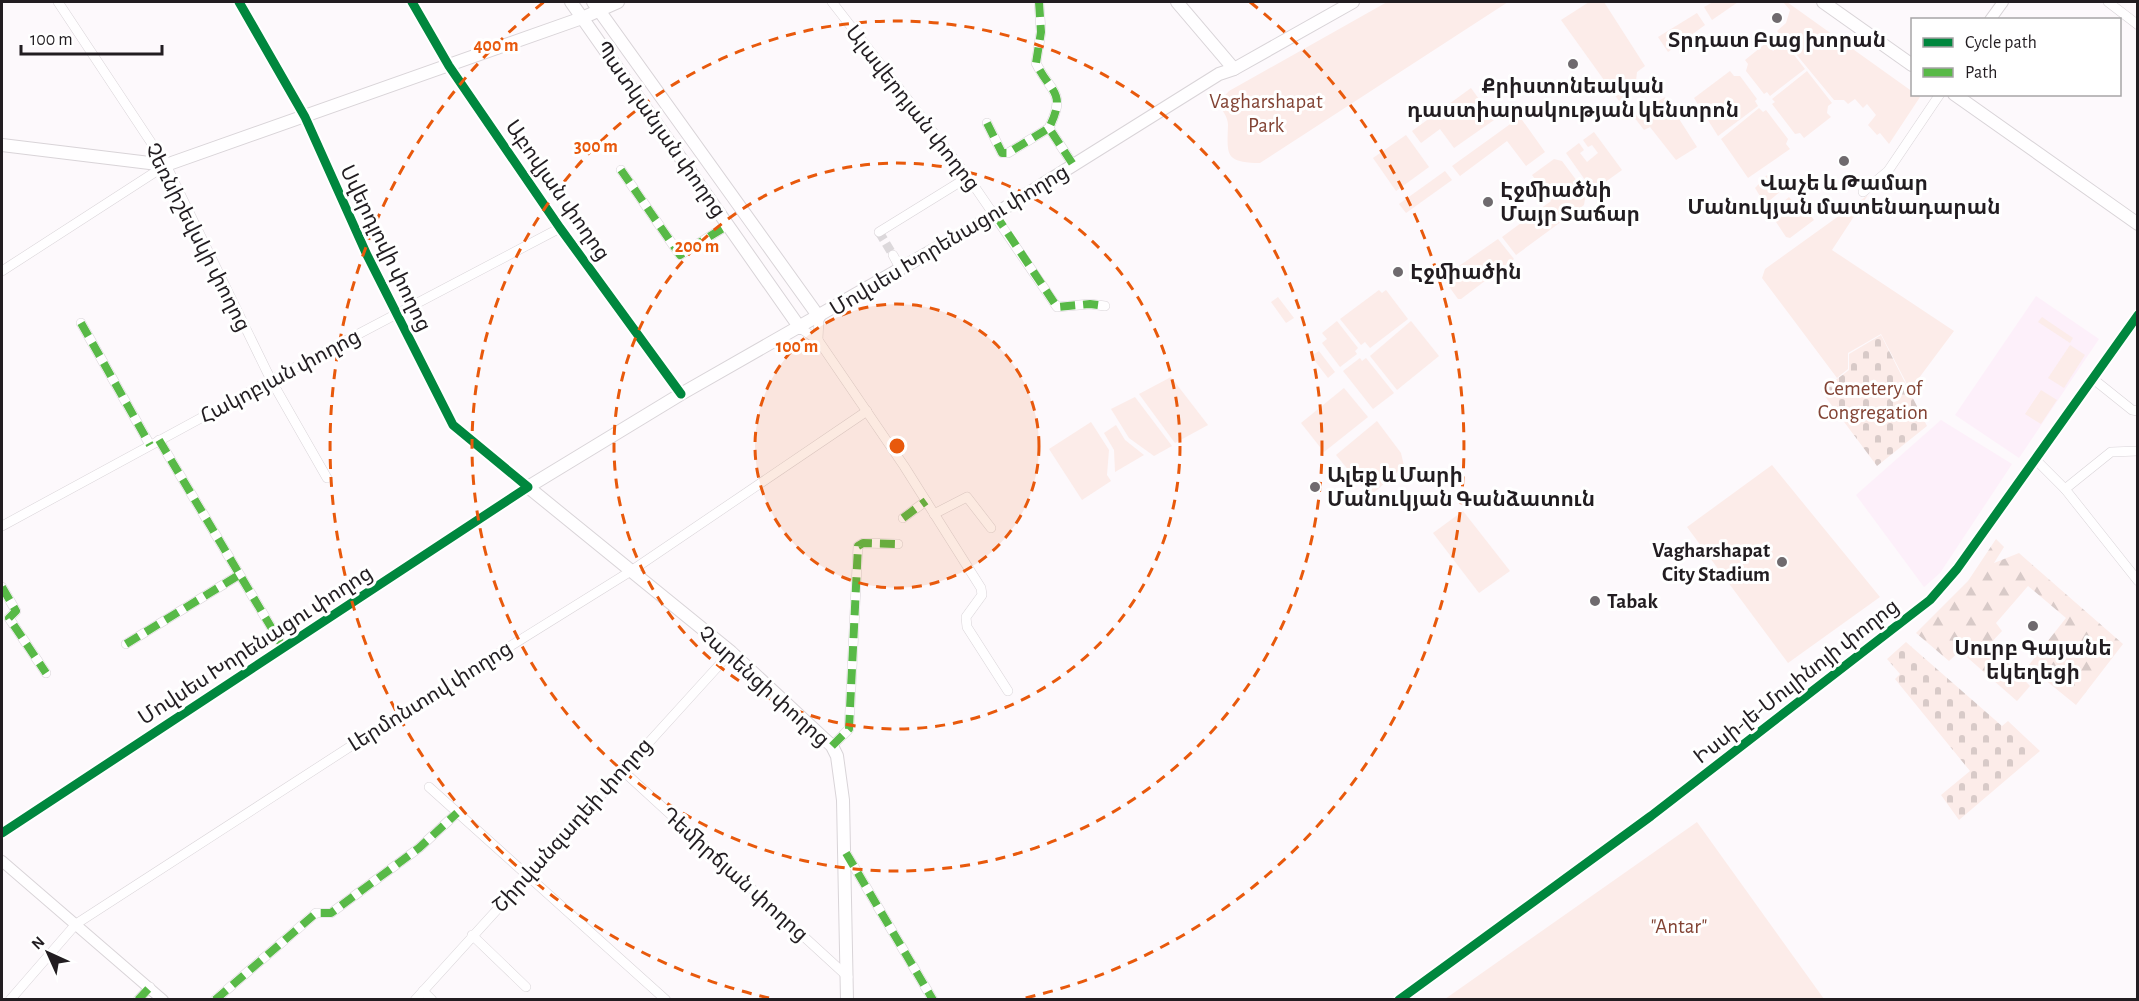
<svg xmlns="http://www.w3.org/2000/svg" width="2139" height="1001" font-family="'Alegreya Sans','Noto Sans Armenian',sans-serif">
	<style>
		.built { fill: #fdf0fa }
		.green { fill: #fcece9 }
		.forest { fill: url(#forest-firs) }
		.cemetery { fill: url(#cemetery-stones) }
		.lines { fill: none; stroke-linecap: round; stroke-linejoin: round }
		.minor-tunnel { stroke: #dcd8db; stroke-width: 9; stroke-dasharray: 9 4.5; stroke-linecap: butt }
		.minor-casing { stroke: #d9d4d8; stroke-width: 10 }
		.tertiary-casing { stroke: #d9d4d8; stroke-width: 12 }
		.secondary-casing { stroke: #d9d4d8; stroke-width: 14 }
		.minor { stroke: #fffeff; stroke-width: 9 }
		.tertiary { stroke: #fffeff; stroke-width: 10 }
		.secondary { stroke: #fffeff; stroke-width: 12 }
		.quiet { stroke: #58b947; stroke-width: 8; stroke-dasharray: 15 8; stroke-linecap: butt }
		.cycleway-casing { stroke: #fff; stroke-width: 13 }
		.cycleway { stroke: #00873e; stroke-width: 9 }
		.ring { fill: none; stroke: #e8590c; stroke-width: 3; stroke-dasharray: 10 8 }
		.poi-dot { fill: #6f6a6e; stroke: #fff; stroke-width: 2 }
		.labels { text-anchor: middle; stroke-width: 6; stroke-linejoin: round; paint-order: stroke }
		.poi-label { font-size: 21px; font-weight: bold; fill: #221d21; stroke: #fff }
		.park-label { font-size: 21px; fill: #824334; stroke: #fff }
		.street-label { font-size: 21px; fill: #221d21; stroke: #fff }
		.centre { fill: #e8590c; stroke: #fff; stroke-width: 3 }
		.ring-label { font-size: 18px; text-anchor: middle; font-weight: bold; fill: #e8590c; stroke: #fff; stroke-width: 6; stroke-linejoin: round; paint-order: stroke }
	</style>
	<defs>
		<pattern id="forest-firs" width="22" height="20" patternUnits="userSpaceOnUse" patternTransform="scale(1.5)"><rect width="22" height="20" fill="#fcece9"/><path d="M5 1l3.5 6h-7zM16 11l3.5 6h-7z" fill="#d8cac8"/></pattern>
		<pattern id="cemetery-stones" width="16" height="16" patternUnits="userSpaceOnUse" patternTransform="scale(1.5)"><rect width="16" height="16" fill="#fcece9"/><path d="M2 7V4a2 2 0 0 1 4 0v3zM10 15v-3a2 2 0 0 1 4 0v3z" fill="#d8cac8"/></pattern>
	</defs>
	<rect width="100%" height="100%" fill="#fdf9fc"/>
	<g class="built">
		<polygon points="2036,296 2099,339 2019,458 1955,415"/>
		<polygon points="1941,420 2012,464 1940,573 1924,587 1856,495"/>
	</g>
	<g class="green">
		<path d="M1387 2H1508L1260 163C1225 162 1227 156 1228 125 1228 117 1222 110 1218 103L1229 91Z"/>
		<polygon points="1589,2 1604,2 1645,66 1637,72 1636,81 1640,86 1619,101 1561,20"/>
		<polygon points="1713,2 1738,2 1712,20 1704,7"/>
		<polygon points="1783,2 1787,2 1920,97 1889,144 1880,133 1877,135 1868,125 1876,115 1867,104 1863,108 1855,99 1848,104 1844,100 1834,100 1777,31 1786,23 1790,10"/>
		<polygon points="1697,13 1705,25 1668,52 1658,37"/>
		<polygon points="1784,42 1805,69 1770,96 1767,92 1764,94 1746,71 1748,64 1745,60 1766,43 1773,51"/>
		<polygon points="1730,71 1734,76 1740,76 1757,99 1755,101 1758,106 1718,136 1694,98"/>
		<polygon points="1807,71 1832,103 1828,106 1827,113 1831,117 1804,138 1800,133 1795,134 1772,104 1775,102 1772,99"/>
		<polygon points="1471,88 1494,120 1454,148 1440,129 1421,143 1412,131"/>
		<polygon points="1665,97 1697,147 1676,160 1650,127 1644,130 1634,117"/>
		<polygon points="1759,108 1763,112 1766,110 1788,139 1786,144 1790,149 1748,178 1721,139"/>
		<polygon points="1520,117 1545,152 1526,166 1507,141 1460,176 1452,166"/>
		<polygon points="1594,132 1622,170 1597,188 1590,187 1566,153 1579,143 1584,150 1580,153 1587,162 1598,153 1592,145 1588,147 1583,140"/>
		<polygon points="1406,135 1429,167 1396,191 1373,158"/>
		<polygon points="1554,159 1562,161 1586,193 1584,205 1516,255 1502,237 1551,201 1532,175"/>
		<polygon points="1445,171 1452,180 1406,213 1399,204"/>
		<polygon points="1767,175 1781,191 1769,201 1763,201 1755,188"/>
		<polygon points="1868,195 1832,250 1954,331 1910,390 1881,334 1848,353 1848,369 1837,378 1762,278 1765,269"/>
		<polygon points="1789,197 1804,215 1808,212 1814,220 1790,238 1786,237 1770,213"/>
		<polygon points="1498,239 1514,259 1461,299 1458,299 1440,274 1445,269 1449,273"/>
		<polygon points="1379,290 1382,293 1386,290 1408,319 1370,348 1365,342 1361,345 1340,319"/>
		<polygon points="1278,297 1294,318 1286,323 1271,302"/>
		<polygon points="2042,317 2073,338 2070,343 2038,322"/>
		<polygon points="1337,321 1358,348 1355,351 1357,354 1340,367 1322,343 1327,339 1322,333"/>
		<polygon points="1411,321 1439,356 1397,390 1370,356"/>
		<polygon points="2070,345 2085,355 2064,388 2048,378"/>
		<polygon points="1319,351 1335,372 1328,378 1311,356"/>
		<polygon points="1360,358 1362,361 1366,358 1394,393 1373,409 1343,371"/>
		<polygon points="1171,377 1208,425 1175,443 1139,394"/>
		<polygon points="1344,388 1368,417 1324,452 1301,423"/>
		<polygon points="2041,390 2057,400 2041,424 2025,414"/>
		<polygon points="1135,397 1172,446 1154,456 1129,438 1111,409"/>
		<polygon points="1377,421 1401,453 1404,466 1370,496 1336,455"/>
		<polygon points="1091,422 1109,450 1107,475 1111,481 1082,500 1049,449"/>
		<polygon points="1116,425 1125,440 1144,455 1115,472 1114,450 1104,433"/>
		<polygon points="1772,465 1880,597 1788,663 1687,527"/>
		<polygon points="1463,511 1510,571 1479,593 1433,533"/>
		<polygon points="2007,662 2030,686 2017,701 1993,680"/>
		<polygon points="1697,822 1824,999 1445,999"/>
	</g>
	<polygon class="forest" points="1996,539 2004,547 1994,563 2019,553 2123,644 2076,705 2028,666 2066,618 2028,586 1996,623 2002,631 1988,646 1999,657 1985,673 1960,651 1949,661 1916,633 1968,581"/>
	<g class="cemetery">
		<polygon points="1881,335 1927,426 1877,466 1821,391 1849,370 1849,354"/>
		<polygon points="1906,642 2002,726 2008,721 2040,751 1959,820 1941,795 1970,771 1895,679 1900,674 1887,659"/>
	</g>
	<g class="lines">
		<polyline class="minor-tunnel" points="879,232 893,255"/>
		<defs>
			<g id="minor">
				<polyline points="58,2 166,165 271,380 327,478"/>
				<polyline points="239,2 305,117 367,255 453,425 528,487"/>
				<polyline points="412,2 449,66 560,228 681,394"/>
				<polyline points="832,2 968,177 1057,307 1090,304 1105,306"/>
				<path d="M1039 2 1041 32 1036 63C1051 94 1067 91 1049 128L1074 166"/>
				<polyline points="2108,2 2138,25"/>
				<polyline points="987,123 1002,153 1008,153 1049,128"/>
				<polyline points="621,170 680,255 728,225"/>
				<polyline points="1863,192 1888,171 1940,94"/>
				<polyline points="879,232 968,177"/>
				<polyline points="893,255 901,270"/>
				<polyline points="2,271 166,165"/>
				<polyline points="81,323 150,445"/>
				<polyline points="800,328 818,340 904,466 981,588 982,595 966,617 967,627 1008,691"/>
				<polyline points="818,340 819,317"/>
				<polyline points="2092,378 2132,410 2138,411"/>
				<polyline points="159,440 283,647"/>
				<polyline points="2036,460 2065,489 2111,452 2138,451"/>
				<polyline points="2065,489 2138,581"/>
				<polyline points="934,514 967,497 991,528"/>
				<polyline points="903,518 926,501"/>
				<polyline points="2,526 271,380 560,228"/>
				<polyline points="2,587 16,611 9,618 46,673"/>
				<polyline points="126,644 239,575"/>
				<polyline points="832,746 849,729 858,546 863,543 898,544"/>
				<polyline points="622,770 848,977"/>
				<polyline points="429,787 666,1000"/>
				<polyline points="846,853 933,1000"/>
				<polyline points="472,935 526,987"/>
				<polyline points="423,991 432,1000"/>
				<polyline points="10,1000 76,924 382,726 631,571 867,411"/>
				<polyline points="138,1000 150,987"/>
				<polyline points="215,1000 316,913 331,913 419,848 457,813"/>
				<polyline points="415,1000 731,652"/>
			</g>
			<g id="tertiary">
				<polyline points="1990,20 2003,2"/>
				<polyline points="2,833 528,487"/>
				<polyline points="2,861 163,1000"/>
				<polyline points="1399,1000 1651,816 1930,600 1957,569 2138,315"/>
			</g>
			<g id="secondary">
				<polyline points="571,2 800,328"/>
				<polyline points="593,2 819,317"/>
				<polyline points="1177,2 1234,69"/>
				<polyline points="1823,2 1912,65"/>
				<polyline points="1954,94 2138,224"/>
				<polyline points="2,145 166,165 582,18 618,2"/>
				<polyline points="847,1000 843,800 837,756 832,746 731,652 528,487 681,394 984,221 1219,74 1234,69 1353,2"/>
			</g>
		</defs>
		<use href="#minor" class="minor-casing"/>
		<use href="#tertiary" class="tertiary-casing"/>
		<use href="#secondary" class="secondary-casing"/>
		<use href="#minor" class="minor"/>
		<use href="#tertiary" class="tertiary"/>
		<use href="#secondary" class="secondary"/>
		<g class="quiet">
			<path d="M1039 2 1041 32 1036 63C1051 94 1067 91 1049 128L1074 166"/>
			<polyline points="987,123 1002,153 1008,153 1049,128"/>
			<polyline points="621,170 680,255 728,225"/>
			<polyline points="995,214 1057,307 1090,304 1105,306"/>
			<polyline points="81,323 150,445"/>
			<polyline points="159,440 283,647"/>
			<polyline points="903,518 926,501"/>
			<polyline points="2,587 16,611 9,618 46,673"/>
			<polyline points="126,644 239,575"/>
			<polyline points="832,746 849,729 858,546 863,543 898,544"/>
			<polyline points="846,853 933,1000"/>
			<polyline points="138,1000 150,987"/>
			<polyline points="215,1000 316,913 331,913 419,848 457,813"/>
		</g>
		<defs>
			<g id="cycleway">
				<polyline points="412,2 449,66 560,228 681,394"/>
				<polyline points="2,833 528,487 453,425 367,255 305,117 239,2"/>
				<polyline points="1399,1000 1651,816 1930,600 1957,569 2138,315"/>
			</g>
		</defs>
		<use href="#cycleway" class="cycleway-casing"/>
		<use href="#cycleway" class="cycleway"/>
	</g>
	<circle cx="897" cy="446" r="142" fill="#e8590c" fill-opacity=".12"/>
	<g class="ring">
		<circle cx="897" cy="446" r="142"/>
		<circle cx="897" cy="446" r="283"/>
		<circle cx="897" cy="446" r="425"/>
		<path d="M769 998A567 567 0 0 1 544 2M1250 2A567 567 0 0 1 1025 998"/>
	</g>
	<g class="poi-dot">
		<circle cx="1777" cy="18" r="6"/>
		<circle cx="1573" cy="64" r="6"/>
		<circle cx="1844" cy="161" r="6"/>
		<circle cx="1488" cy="202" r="6"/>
		<circle cx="1398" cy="272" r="6"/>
		<circle cx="1315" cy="487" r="6"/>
		<circle cx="1782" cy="562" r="6"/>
		<circle cx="1595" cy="601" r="6"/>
		<circle cx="2033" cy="626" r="6"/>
	</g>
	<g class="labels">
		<g class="poi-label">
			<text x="1777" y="47">Տրդատ Բաց խորան</text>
			<text x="1573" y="93">Քրիստոնեական<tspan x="1573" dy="24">դաստիարակության կենտրոն</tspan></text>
			<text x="1844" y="190">Վաչե և Թամար<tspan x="1844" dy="24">Մանուկյան մատենադարան</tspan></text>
			<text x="1500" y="197" text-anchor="start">Էջմիածնի<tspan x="1500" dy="24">Մայր Տաճար</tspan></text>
			<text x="1410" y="279" text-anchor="start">Էջմիածին</text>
			<text x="1327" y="482" text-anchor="start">Ալեք և Մարի<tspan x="1327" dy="24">Մանուկյան Գանձատուն</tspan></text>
			<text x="1770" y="557" text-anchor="end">Vagharshapat<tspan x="1770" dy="24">City Stadium</tspan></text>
			<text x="1607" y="608" text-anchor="start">Tabak</text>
			<text x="2033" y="655">Սուրբ Գայանե<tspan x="2033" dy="24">եկեղեցի</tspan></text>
		</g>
		<g class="park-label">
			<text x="1266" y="108">Vagharshapat<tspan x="1266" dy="24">Park</tspan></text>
			<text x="1873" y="395">Cemetery of<tspan x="1873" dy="24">Congregation</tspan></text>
			<text x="1679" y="933">"Antar"</text>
		</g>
		<g class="street-label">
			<text transform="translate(913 108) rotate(52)" y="7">Ալավերդյան փողոց</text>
			<text transform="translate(661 129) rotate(55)" y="7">Պատկանյան փողոց</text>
			<text transform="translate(558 190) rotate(55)" y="7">Աբովյան փողոց</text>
			<text transform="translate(198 237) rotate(63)" y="7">Չեռնիշեվսկի փողոց</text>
			<text transform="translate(949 240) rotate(-31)" y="7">Մովսես Խորենացու փողոց</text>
			<text transform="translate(386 248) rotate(64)" y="7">Սվերդլովի փողոց</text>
			<text transform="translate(280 376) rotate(-28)" y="7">Հակոբյան փողոց</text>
			<text transform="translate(255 645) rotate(-33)" y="7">Մովսես Խորենացու փողոց</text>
			<text transform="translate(1796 681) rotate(-38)" y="7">Իսսի-լե-Մուլինոյի փողոց</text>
			<text transform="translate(764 686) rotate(42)" y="7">Չարենցի փողոց</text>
			<text transform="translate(430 696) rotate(-32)" y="7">Լերմոնտով փողոց</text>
			<text transform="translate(572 825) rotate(-48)" y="7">Շիրվանզադեի փողոց</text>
			<text transform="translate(735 874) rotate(42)" y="7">Դեմիրճյան փողոց</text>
		</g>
	</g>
	<circle cx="897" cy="446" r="9" class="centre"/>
	<g class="ring-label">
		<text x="496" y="51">400 m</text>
		<text x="596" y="152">300 m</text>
		<text x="697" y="252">200 m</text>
		<text x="797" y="352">100 m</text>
	</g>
	<rect width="2139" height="1001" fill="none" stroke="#221d21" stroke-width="6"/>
	<rect x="1911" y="18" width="210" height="78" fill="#ffffff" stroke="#a7a5a6" stroke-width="1.5"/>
	<rect x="1923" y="38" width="30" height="9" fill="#00873e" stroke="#a7a5a6" stroke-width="1.5"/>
	<text x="1965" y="48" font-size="18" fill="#221d21">Cycle path</text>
	<rect x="1923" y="68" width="30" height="9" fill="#58b947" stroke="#a7a5a6" stroke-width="1.5"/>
	<text x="1965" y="78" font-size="18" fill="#221d21">Path</text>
	<g transform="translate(48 953) rotate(315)" stroke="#ffffff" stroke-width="4.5" paint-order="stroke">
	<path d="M0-4.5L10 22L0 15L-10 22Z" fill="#221d21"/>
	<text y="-9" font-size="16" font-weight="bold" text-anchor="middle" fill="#221d21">N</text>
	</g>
	<path d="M21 45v9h141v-9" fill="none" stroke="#221d21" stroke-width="3"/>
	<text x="30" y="45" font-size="18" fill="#221d21" stroke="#ffffff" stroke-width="4.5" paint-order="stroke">100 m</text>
</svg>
